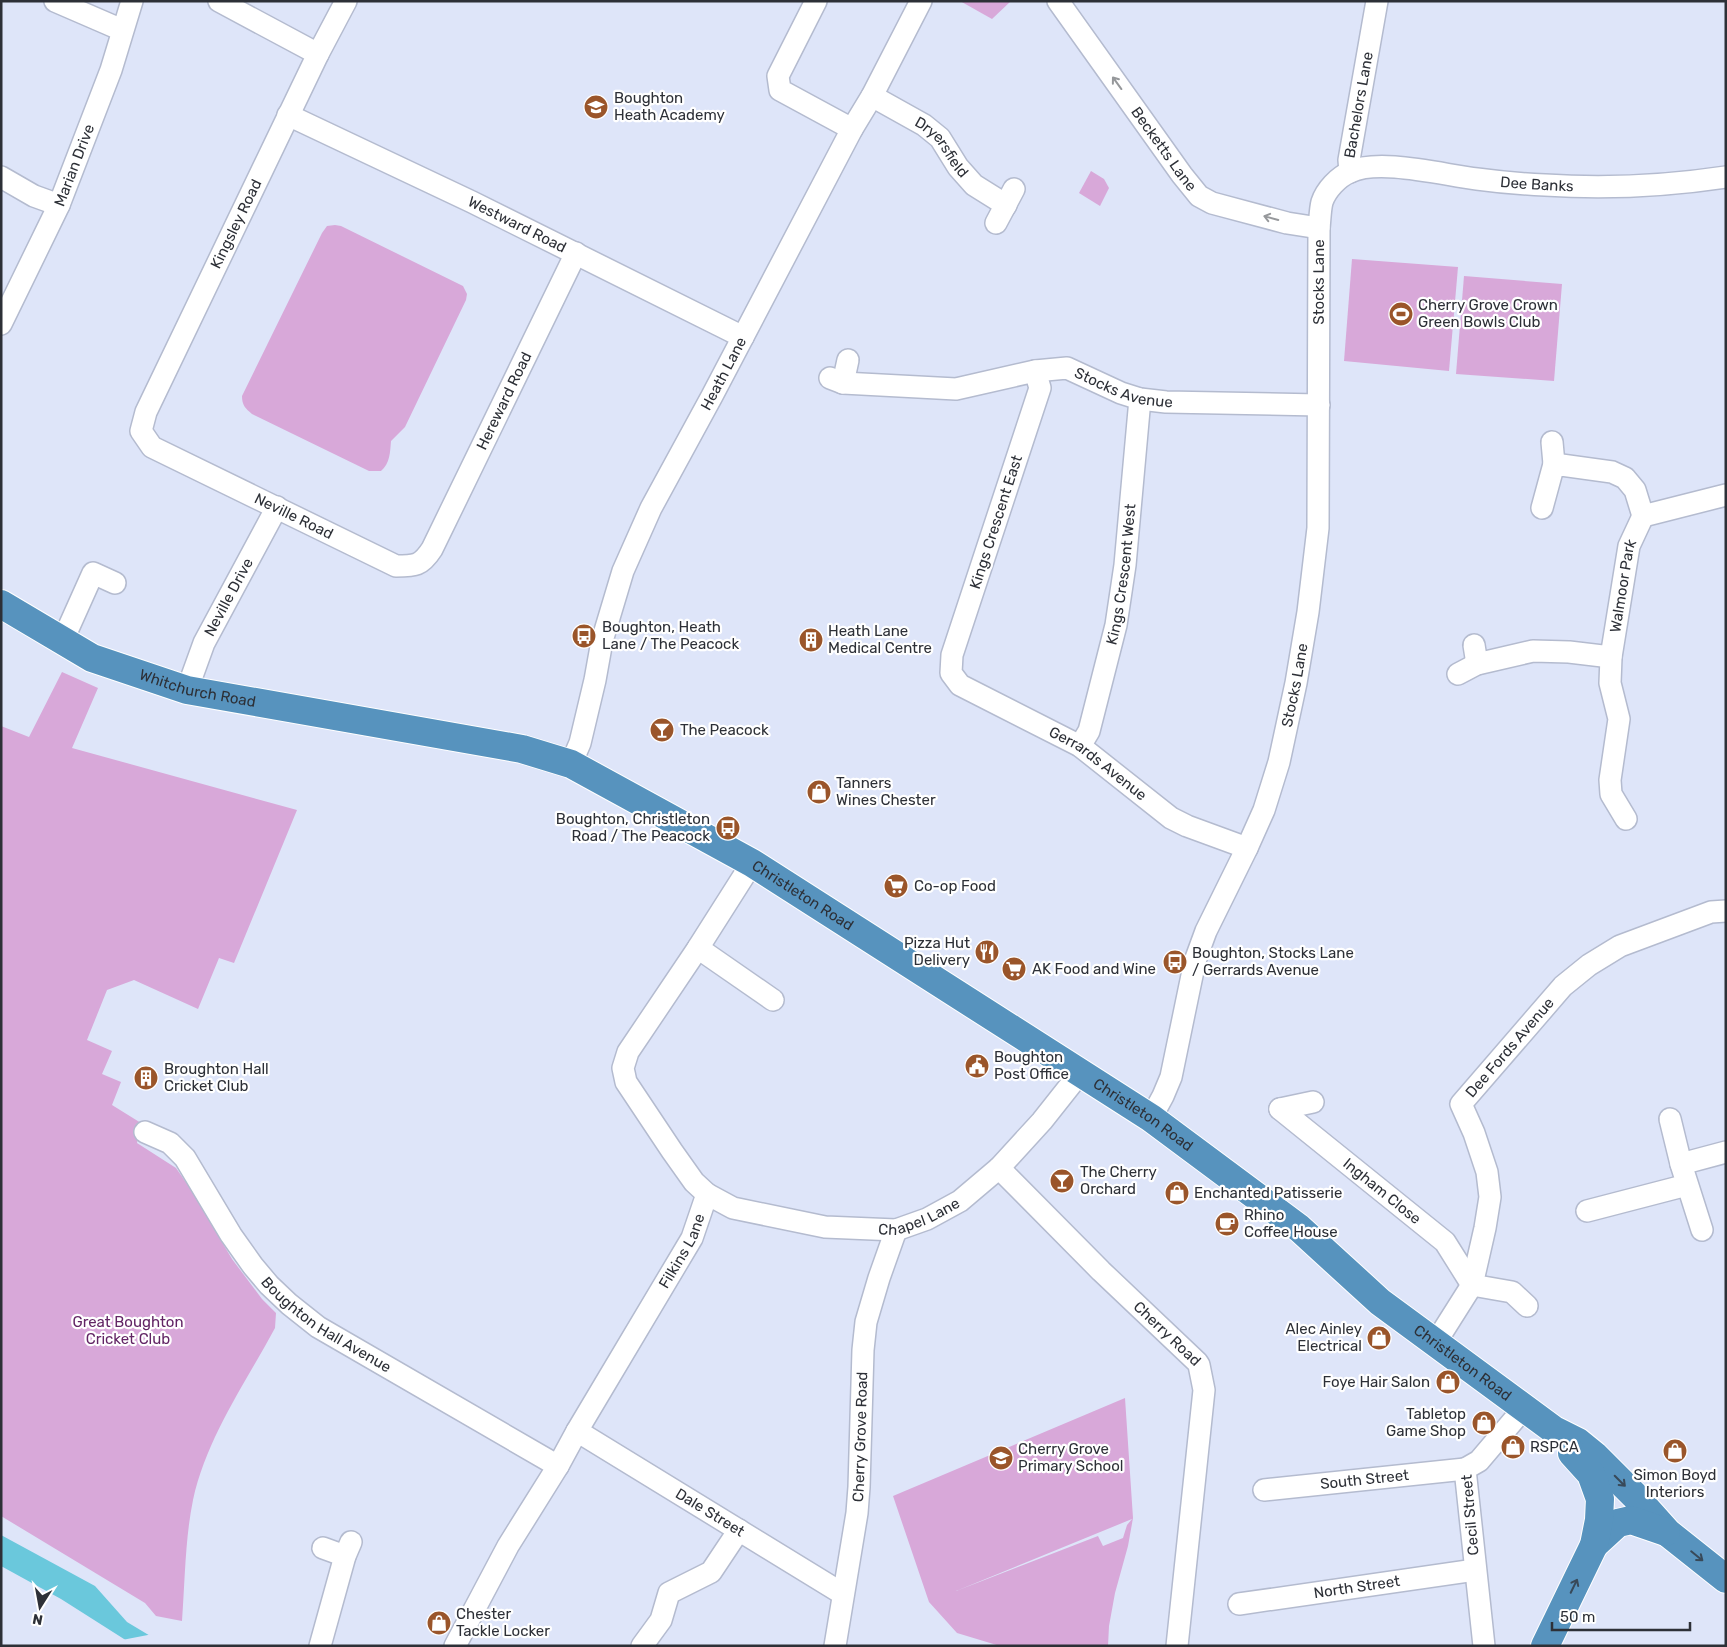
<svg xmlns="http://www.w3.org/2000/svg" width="1727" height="1647" font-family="Rubik,sans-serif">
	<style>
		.green { fill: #d8a8d9; fill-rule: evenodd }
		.water { fill: #6ac8dc }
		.pier { fill: #dee5f9 }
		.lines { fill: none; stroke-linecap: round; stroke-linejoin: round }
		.street-casing { stroke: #b4bbcf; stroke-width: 24 }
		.highway-casing { stroke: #fff; stroke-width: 30 }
		.street { stroke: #fff; stroke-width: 21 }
		.highway { stroke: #5793be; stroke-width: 28 }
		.oneway { stroke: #96989b }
		.oneway2 { stroke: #384959 }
		.labels { text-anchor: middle; stroke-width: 4.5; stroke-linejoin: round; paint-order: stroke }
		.poi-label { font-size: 15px; fill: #2d3037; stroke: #fff; text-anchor: start }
		.street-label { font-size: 15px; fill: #2d3037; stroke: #fff }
		.park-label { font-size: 15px; fill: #622565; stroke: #fff }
	</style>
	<rect width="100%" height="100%" fill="#dee5f9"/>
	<g class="green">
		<polygon points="960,1 1011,1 992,19"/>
		<polygon points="1091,171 1104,179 1109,188 1100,206 1079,193"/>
		<path d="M335 225 341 226 463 286 467 294 466 300 405 427 391 441C390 453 390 463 381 471H369L252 414C245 408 242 405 242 396L322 233 327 226Z"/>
		<polygon points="1352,259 1458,267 1449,371 1344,361"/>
		<polygon points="1464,276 1562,284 1554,381 1456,374"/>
		<path d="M62 672 98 688 72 748 297 810 234 963 219 958 198 1009 134 980 107 990 87 1040 112 1051 102 1074 121 1082 112 1105 141 1123 137 1143 176 1168 190 1188 232 1259 262 1299 276 1313 275 1328C245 1384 207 1437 193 1500 185 1539 185 1581 182 1621L156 1616 145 1603 1 1516V726L29 737Z"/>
		<path d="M1125 1398 1133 1518 1128 1546 1115 1593 1109 1626 1108 1646H1000L957 1633 929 1602 893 1496ZM1132 1519 1127 1525 1123 1538 1103 1546 1098 1536 956 1591Z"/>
	</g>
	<polygon class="water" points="1,1535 95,1586 127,1622 167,1646 135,1646 61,1599 1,1566"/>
	<polygon class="pier" points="153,1634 170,1646 130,1646 122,1640"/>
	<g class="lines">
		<defs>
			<g id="street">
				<polyline points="55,1 122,30"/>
				<polyline points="219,1 318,54"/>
				<path id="s1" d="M346 1 318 54 146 412 141 431 152 447 396 566C415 566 421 566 432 549L576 253"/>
				<polyline points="816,1 778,76 780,90 852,129"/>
				<path id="s2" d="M1058 1 1182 175 1199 196 1212 203 1287 223 1319 228"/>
				<path id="s3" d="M872 96 924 125 940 138 958 167 974 185 1006 205 1003 209"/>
				<path id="s4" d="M288 115 472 202 743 337"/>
				<path id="s5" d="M1350 172 1349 160 1377 1"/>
				<polyline points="1,177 34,196 59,205"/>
				<polyline points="996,223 1014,189"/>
				<path id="s6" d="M1 324 59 205 111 70 132 1"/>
				<path id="s7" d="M1035 371 1040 388 952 655 951 673 960 685 1080 746 1171 818 1187 826 1247 848"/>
				<path id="s8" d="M830 378 843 383 956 389 1035 371 1067 368 1121 393 1140 399 1166 402 1319 405"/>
				<polyline points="843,383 848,360"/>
				<polyline points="1552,442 1554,464"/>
				<polyline points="1542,508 1554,464 1612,472 1625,478 1635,490 1643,516 1726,495"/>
				<polyline points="63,640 93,573 115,583"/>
				<polyline points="1474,645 1477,664"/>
				<polyline points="1458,674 1477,664 1533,651 1569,652 1611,657"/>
				<path id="s9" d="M187 690 204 643 277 507"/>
				<path id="s10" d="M1080 746 1089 731 1116 625 1125 565 1140 399"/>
				<path id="s11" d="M571 764 580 743 595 680 602 641 623 571 651 508 712 396 852 129 872 96 921 1"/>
				<path id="s12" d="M1626 819 1611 794 1610 780 1619 719 1610 683 1611 657 1629 546 1643 516"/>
				<polyline points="698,948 773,1000"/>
				<path id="s13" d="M1280 1109 1445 1242 1472 1285 1512 1292 1527 1306"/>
				<polyline points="1280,1109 1313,1102"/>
				<path id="s14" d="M1151 1118 1163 1096 1171 1077 1195 961 1206 931 1247 848 1264 810 1279 762 1296 683 1308 612 1318 528 1319 228C1320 220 1320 210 1322 202 1326 190 1338 177 1350 172 1379 158 1443 175 1477 179 1499 182 1522 184 1545 185 1605 189 1666 186 1726 177"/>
				<polyline points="1670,1119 1681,1164"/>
				<path id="s15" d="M145 1132 170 1143 185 1158 231 1235 253 1266 269 1285 289 1304 318 1327 558 1466"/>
				<path id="s16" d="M999 1168 1101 1271 1197 1362 1199 1365 1204 1390 1177 1646"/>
				<path id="s17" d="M707 1194 733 1208 825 1227 896 1230 927 1219 960 1201 999 1168 1042 1121 1080 1073"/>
				<polyline points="1587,1211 1687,1185"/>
				<polyline points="1702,1230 1681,1164 1726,1152"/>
				<path id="s18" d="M1436 1342 1472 1285 1485 1228 1490 1197 1487 1172 1474 1133 1461 1104 1563 986 1589 965 1620 946 1711 912 1726 911"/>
				<path id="s19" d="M577 1431 843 1594"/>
				<path id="s20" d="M1264 1490 1465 1469"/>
				<polyline points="323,1548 345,1556"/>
				<path id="s21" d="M1239 1604 1475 1570"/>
				<polyline points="320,1646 345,1556 351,1542"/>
				<path id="s22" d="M455 1646 508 1546 558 1466 577 1431 692 1238 707 1194 694 1182 672 1151 626 1082 623 1068 628 1052 698 948 752 863"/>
				<polyline points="642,1646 661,1620 669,1593 711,1572 739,1530"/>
				<path id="s23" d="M835 1646 857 1513 859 1487 863 1350 866 1322 879 1278 896 1230"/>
				<polyline points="1484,1646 1465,1469 1479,1461 1524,1408"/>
			</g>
			<g id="highway">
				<path id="s24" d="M1 604 92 658 187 690 522 749 571 764 752 863 1151 1118 1299 1228 1380 1302 1554 1430 1578 1442 1594 1455 1634 1495 1668 1533 1726 1579"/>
				<polyline points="1594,1545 1618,1523 1631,1520 1666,1532"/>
				<polyline points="1545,1646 1594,1545 1599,1520 1600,1499 1591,1474 1572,1453"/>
			</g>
		</defs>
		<use href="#street" class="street-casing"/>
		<use href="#highway" class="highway-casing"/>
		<use href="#street" class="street"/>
		<use href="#highway" class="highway"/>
	</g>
	<defs><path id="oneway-shaft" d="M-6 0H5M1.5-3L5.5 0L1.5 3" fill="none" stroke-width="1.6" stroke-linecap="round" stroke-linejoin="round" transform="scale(1.25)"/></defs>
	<g class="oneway">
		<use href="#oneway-shaft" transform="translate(1117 83) rotate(-126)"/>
		<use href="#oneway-shaft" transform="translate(1271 218) rotate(-165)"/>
	</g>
	<g class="oneway2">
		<use href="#oneway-shaft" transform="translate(1620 1481) rotate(45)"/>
		<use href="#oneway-shaft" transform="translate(1697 1556) rotate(39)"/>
		<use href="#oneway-shaft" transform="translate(1574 1586) rotate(-64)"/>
	</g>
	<defs>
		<symbol id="school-disc" viewBox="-11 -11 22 22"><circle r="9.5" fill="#9a552a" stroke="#fff"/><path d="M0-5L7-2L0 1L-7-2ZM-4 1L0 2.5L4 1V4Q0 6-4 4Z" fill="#fff"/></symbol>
		<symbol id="stadium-disc" viewBox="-11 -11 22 22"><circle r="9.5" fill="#9a552a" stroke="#fff"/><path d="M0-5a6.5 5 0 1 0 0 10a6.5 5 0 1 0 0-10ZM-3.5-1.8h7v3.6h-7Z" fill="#fff"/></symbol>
		<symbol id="bus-disc" viewBox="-11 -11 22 22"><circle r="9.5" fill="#9a552a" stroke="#fff"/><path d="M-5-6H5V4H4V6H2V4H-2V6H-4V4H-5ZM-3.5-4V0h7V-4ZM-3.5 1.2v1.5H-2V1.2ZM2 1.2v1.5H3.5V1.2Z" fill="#fff"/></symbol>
		<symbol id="building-disc" viewBox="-11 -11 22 22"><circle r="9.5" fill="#9a552a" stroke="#fff"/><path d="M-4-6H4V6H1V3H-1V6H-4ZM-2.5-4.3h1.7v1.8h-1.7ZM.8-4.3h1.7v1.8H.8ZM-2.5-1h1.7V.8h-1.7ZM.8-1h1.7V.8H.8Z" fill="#fff"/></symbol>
		<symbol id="bar-disc" viewBox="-11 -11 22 22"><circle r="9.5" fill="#9a552a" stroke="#fff"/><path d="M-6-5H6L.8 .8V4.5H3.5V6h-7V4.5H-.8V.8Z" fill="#fff"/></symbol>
		<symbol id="shop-disc" viewBox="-11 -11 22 22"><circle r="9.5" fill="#9a552a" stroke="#fff"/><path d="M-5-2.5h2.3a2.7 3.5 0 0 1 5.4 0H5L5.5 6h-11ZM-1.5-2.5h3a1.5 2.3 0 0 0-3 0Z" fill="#fff"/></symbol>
		<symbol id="supermarket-disc" viewBox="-11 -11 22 22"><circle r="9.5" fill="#9a552a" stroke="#fff"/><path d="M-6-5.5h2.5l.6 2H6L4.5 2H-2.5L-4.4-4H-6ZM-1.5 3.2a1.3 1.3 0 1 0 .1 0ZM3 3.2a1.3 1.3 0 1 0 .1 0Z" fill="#fff"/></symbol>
		<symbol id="restaurant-disc" viewBox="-11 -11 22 22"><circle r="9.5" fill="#9a552a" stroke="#fff"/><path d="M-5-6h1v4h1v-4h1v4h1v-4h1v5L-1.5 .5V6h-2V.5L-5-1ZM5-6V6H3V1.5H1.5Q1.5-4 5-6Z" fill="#fff"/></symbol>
		<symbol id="civic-disc" viewBox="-11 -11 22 22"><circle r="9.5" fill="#9a552a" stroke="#fff"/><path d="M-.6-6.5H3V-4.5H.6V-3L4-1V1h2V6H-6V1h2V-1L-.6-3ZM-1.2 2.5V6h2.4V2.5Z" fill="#fff"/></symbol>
		<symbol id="cafe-disc" viewBox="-11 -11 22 22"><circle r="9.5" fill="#9a552a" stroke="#fff"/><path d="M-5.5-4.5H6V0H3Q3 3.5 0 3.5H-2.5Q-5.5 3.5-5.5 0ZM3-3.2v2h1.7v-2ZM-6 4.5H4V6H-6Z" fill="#fff"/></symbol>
	</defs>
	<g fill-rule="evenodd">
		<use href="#school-disc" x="582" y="93" width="28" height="28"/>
		<use href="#stadium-disc" x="1387" y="300" width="28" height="28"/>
		<use href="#bus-disc" x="570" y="622" width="28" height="28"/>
		<use href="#building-disc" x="797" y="626" width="28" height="28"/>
		<use href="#bar-disc" x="648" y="716" width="28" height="28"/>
		<use href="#shop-disc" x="805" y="778" width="28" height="28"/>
		<use href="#bus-disc" x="714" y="814" width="28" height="28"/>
		<use href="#supermarket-disc" x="882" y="872" width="28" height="28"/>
		<use href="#restaurant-disc" x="973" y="938" width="28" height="28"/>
		<use href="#bus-disc" x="1161" y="948" width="28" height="28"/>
		<use href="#supermarket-disc" x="1000" y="955" width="28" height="28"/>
		<use href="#civic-disc" x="963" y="1052" width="28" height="28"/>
		<use href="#building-disc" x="132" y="1064" width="28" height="28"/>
		<use href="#bar-disc" x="1048" y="1167" width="28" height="28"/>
		<use href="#shop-disc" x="1163" y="1179" width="28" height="28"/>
		<use href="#cafe-disc" x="1213" y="1210" width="28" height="28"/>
		<use href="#shop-disc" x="1365" y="1324" width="28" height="28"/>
		<use href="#shop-disc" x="1434" y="1368" width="28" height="28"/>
		<use href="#shop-disc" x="1470" y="1409" width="28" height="28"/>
		<use href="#shop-disc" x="1499" y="1433" width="28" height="28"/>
		<use href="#shop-disc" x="1661" y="1437" width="28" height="28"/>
		<use href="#school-disc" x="987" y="1444" width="28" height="28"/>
		<use href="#shop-disc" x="425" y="1609" width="28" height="28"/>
	</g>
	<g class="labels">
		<g class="poi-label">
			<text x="614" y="103">Boughton<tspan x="614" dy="17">Heath Academy</tspan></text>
			<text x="1418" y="310">Cherry Grove Crown<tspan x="1418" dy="17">Green Bowls Club</tspan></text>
			<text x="602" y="632">Boughton, Heath<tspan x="602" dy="17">Lane / The Peacock</tspan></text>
			<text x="828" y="636">Heath Lane<tspan x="828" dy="17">Medical Centre</tspan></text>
			<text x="680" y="735">The Peacock</text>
			<text x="836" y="788">Tanners<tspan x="836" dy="17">Wines Chester</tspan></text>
			<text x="710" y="824" text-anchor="end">Boughton, Christleton<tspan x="710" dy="17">Road / The Peacock</tspan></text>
			<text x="914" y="891">Co-op Food</text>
			<text x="970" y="948" text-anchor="end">Pizza Hut<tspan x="970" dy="17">Delivery</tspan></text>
			<text x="1192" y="958">Boughton, Stocks Lane<tspan x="1192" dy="17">/ Gerrards Avenue</tspan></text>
			<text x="1032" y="974">AK Food and Wine</text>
			<text x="994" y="1062">Boughton<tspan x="994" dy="17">Post Office</tspan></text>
			<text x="164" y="1074">Broughton Hall<tspan x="164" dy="17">Cricket Club</tspan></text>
			<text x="1080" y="1177">The Cherry<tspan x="1080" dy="17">Orchard</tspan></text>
			<text x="1194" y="1198">Enchanted Patisserie</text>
			<text x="1244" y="1220">Rhino<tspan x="1244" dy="17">Coffee House</tspan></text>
			<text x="1362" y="1334" text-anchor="end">Alec Ainley<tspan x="1362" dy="17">Electrical</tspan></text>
			<text x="1430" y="1387" text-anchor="end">Foye Hair Salon</text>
			<text x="1466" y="1419" text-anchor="end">Tabletop<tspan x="1466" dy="17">Game Shop</tspan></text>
			<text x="1530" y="1452">RSPCA</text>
			<text x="1018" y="1454">Cherry Grove<tspan x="1018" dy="17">Primary School</tspan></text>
			<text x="1675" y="1480" text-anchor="middle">Simon Boyd<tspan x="1675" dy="17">Interiors</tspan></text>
			<text x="456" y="1619">Chester<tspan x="456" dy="17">Tackle Locker</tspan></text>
		</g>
		<g class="street-label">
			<text dy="5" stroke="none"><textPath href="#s5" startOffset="68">Bachelors Lane</textPath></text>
			<text dy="5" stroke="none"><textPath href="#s3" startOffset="88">Dryersfield</textPath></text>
			<text dy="5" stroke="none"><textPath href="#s2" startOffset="182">Becketts Lane</textPath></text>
			<text dy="5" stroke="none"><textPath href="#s6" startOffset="175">Marian Drive</textPath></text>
			<text dy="5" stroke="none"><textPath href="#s14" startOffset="1175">Dee Banks</textPath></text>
			<text transform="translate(236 224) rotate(-64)" y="5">Kingsley Road</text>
			<text dy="5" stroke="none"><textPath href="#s4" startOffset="254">Westward Road</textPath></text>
			<text dy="5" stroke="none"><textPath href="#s14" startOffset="864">Stocks Lane</textPath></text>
			<text dy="5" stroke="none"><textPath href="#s11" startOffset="422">Heath Lane</textPath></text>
			<text dy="5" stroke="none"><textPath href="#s8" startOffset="301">Stocks Avenue</textPath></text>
			<text dy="5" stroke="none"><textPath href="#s1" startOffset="975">Hereward Road</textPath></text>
			<text dy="5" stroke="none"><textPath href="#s1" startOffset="654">Neville Road</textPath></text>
			<text transform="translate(996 522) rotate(-72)" y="5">Kings Crescent East</text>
			<text dy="5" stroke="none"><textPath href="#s10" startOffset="178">Kings Crescent West</textPath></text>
			<text dy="5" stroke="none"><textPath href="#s12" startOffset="240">Walmoor Park</textPath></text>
			<text dy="5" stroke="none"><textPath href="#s9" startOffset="102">Neville Drive</textPath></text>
			<text dy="5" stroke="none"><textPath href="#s14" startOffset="459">Stocks Lane</textPath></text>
			<text dy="5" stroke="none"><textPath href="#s24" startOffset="216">Whitchurch Road</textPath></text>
			<text dy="5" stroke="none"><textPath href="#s7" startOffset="491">Gerrards Avenue</textPath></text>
			<text dy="5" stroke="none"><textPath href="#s24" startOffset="864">Christleton Road</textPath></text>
			<text dy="5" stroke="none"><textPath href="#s18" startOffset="330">Dee Fords Avenue</textPath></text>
			<text dy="5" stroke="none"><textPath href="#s24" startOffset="1269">Christleton Road</textPath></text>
			<text dy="5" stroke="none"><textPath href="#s13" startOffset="131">Ingham Close</textPath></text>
			<text dy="5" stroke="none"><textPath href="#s17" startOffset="220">Chapel Lane</textPath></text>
			<text dy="5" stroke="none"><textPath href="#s22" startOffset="456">Filkins Lane</textPath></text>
			<text dy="5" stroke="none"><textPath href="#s15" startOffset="271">Boughton Hall Avenue</textPath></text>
			<text dy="5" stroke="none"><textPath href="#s16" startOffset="236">Cherry Road</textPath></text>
			<text dy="5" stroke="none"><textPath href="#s24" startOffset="1674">Christleton Road</textPath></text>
			<text dy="5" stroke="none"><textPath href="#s23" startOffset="211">Cherry Grove Road</textPath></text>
			<text dy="5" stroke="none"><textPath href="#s20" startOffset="101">South Street</textPath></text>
			<text dy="5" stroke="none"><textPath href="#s19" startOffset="156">Dale Street</textPath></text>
			<text transform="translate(1470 1515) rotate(-95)" y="5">Cecil Street</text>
			<text dy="5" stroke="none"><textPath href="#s21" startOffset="119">North Street</textPath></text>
		</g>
		<g class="park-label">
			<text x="128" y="1327">Great Boughton<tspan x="128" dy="17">Cricket Club</tspan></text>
		</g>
	</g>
	<rect width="1727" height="1647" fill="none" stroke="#2d3037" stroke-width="5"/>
	<g transform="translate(40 1607) rotate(191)" stroke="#ffffff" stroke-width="4" paint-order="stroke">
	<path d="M0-4L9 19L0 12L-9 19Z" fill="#2d3037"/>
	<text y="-8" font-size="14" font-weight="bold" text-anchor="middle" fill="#2d3037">N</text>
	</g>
	<path d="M1552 1622v8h138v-8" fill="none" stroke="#2d3037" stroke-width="2.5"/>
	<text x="1560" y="1622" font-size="15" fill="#2d3037" stroke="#ffffff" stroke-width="4" paint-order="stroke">50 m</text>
</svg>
